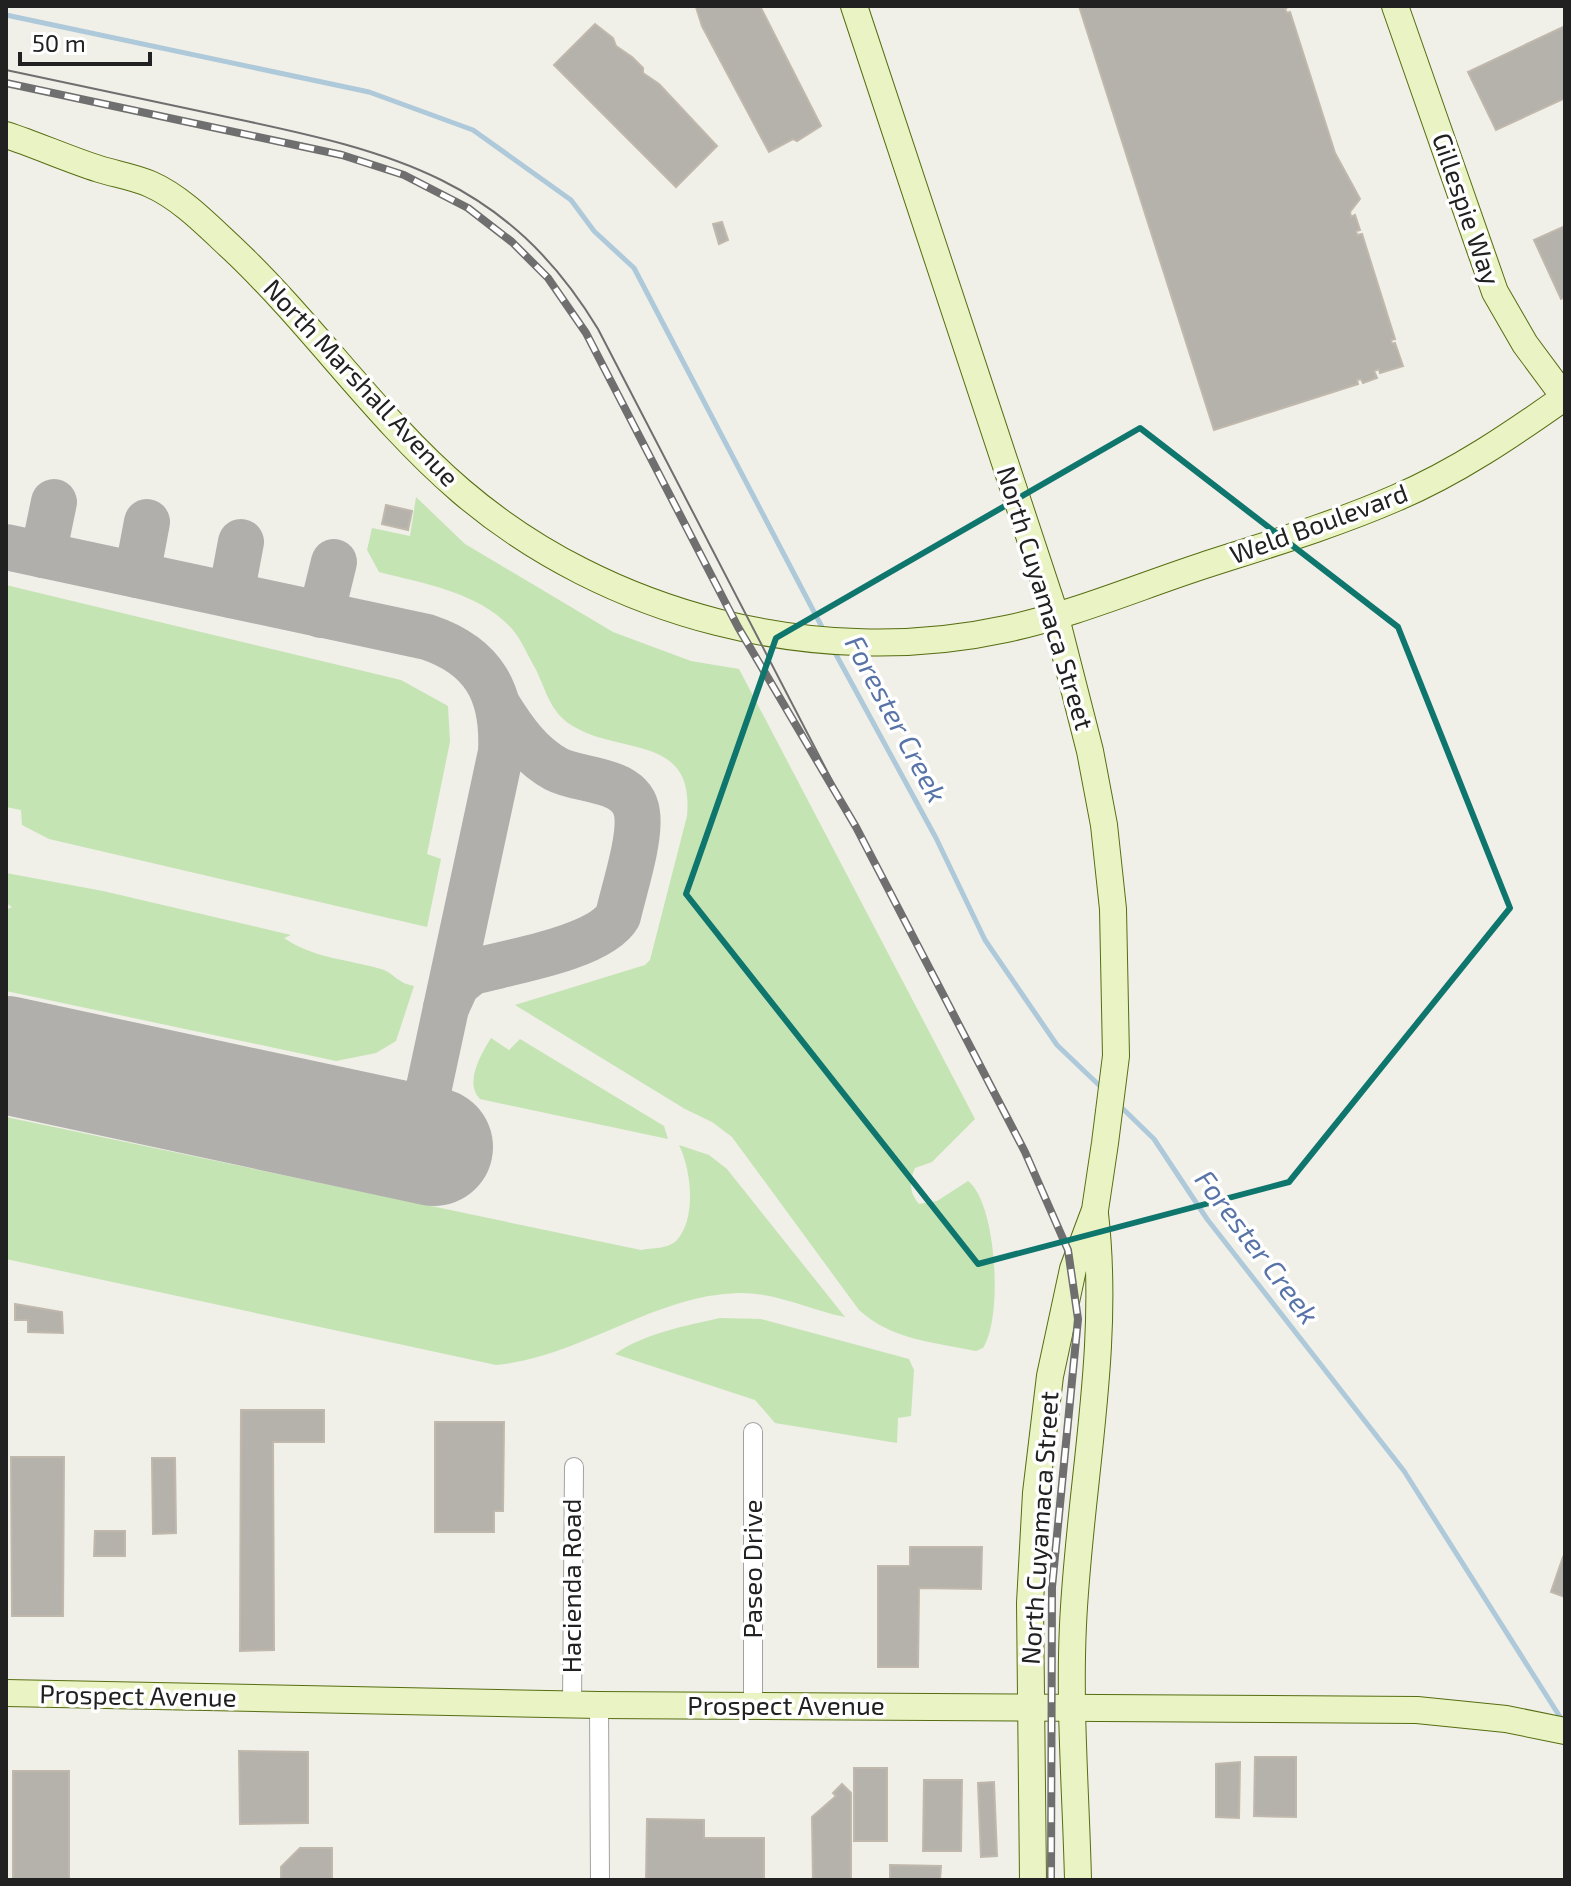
<svg xmlns="http://www.w3.org/2000/svg" width="1571" height="1886" font-family="'Exo 2',sans-serif">
	<style>
		.grass { fill: #c5e4b4 }
		.lines { fill: none; stroke-linecap: round; stroke-linejoin: round }
		.stream { stroke: #aec9d9; stroke-width: 5 }
		.taxiway { stroke: #b0afac; stroke-width: 46 }
		.runway { stroke: #b0afac; stroke-width: 118 }
		.building { fill: #b5b1ab; stroke: #c0b8ac; stroke-width: 2 }
		.street-casing { stroke: #a2a2a2; stroke-width: 20 }
		.secondary-casing { stroke: #566e11; stroke-width: 28 }
		.street { stroke: #fff; stroke-width: 18 }
		.secondary { stroke: #eaf3c3; stroke-width: 26 }
		.tram { stroke: #6f6f6f; stroke-width: 2 }
		.rail-casing { stroke: #6f6f6f; stroke-width: 8 }
		.rail { stroke: #fff; stroke-width: 5; stroke-dasharray: 15; stroke-linecap: butt }
		.marked { fill: none; stroke: #0f766e; stroke-width: 6; stroke-linejoin: round }
		.labels { text-anchor: middle; stroke-width: 7; stroke-linejoin: round; paint-order: stroke }
		.street-label { font-size: 26px; fill: #212121; stroke: #fff }
		.water-label { font-size: 28px; font-style: italic; fill: #5773a7; stroke: #fff }
	</style>
	<rect width="100%" height="100%" fill="#f0efe8"/>
	<g class="grass">
		<path d="M416 497 465 544 613 632 691 661 739 669 975 1119 932 1162 915 1168C909 1181 909 1192 919 1204L937 1201 968 1181C997 1203 1003 1319 983 1348L976 1351C933 1342 892 1340 859 1310L732 1137 712 1122 685 1109 515 1005 645 965 650 960 687 816C695 731 616 757 568 723 548 708 545 686 534 666 527 654 521 639 512 629 479 592 425 584 379 572L367 550 372 528 410 536Z"/>
		<polygon points="6,585 401,680 448,706 450,742 427,854 441,859 427,927 49,839 22,825 21,810 6,807"/>
		<path d="M6 873 103 891 291 935 284 938C315 959 347 959 381 969 394 973 397 983 414 986L396 1041 376 1053 336 1061 6 991V910L12 907 6 903Z"/>
		<path d="M491 1038 509 1050 520 1039 664 1126 668 1139 480 1099C464 1083 481 1054 491 1038Z"/>
		<path d="M6 1117 641 1250C651 1248 669 1249 677 1240 697 1217 691 1169 679 1145L709 1155 727 1169 845 1317C809 1310 776 1292 737 1293 652 1296 581 1357 496 1365L6 1259Z"/>
		<path d="M720 1318 761 1319 909 1359 914 1370 911 1416 898 1418 897 1443 775 1423 755 1400 615 1354C645 1333 685 1326 720 1318Z"/>
	</g>
	<g class="lines">
		<g class="stream">
			<polyline points="6,15 369,92 473,130 571,200 594,231 634,268 823,629"/>
			<polyline points="833,649 936,838 985,940 1057,1045 1102,1088"/>
			<polyline points="1120,1106 1154,1139 1207,1219 1404,1471 1562,1720"/>
		</g>
		<g class="taxiway">
			<path d="M6 547 427 637C484 656 504 693 501 752L417 1143"/>
			<polyline points="43,555 54,502"/>
			<polyline points="137,575 147,522"/>
			<polyline points="231,595 241,542"/>
			<polyline points="321,615 334,562"/>
			<path d="M446 1008 457 984 472 972C509 962 599 948 618 916 624 889 641 839 637 813 632 777 580 782 556 769 530 755 513 730 498 706"/>
		</g>
		<polyline class="runway" points="6,1055 434,1147"/>
	</g>
	<g class="building">
		<polygon points="693,6 760,6 821,126 797,141 793,139 769,152 702,26 696,7"/>
		<polygon points="1079,6 1289,6 1285,9 1287,13 1290,12 1335,153 1360,199 1350,212 1351,217 1355,215 1360,230 1356,231 1357,235 1362,234 1395,339 1391,340 1392,344 1395,343 1403,366 1380,373 1379,369 1374,371 1377,378 1363,383 1361,379 1357,380 1358,384 1214,430"/>
		<polygon points="595,24 613,38 616,46 632,57 643,68 643,73 659,84 717,146 676,187 554,65"/>
		<polygon points="1565,26 1565,98 1496,130 1468,72"/>
		<polygon points="722,222 728,240 719,244 713,224"/>
		<polygon points="1565,226 1565,297 1561,299 1534,240"/>
		<polygon points="386,505 412,511 408,530 382,524"/>
		<polygon points="15,1304 62,1312 63,1333 28,1332 28,1320 15,1320"/>
		<polygon points="241,1410 324,1410 324,1442 273,1442 274,1650 240,1651"/>
		<polygon points="435,1422 504,1422 503,1511 494,1511 494,1532 435,1532"/>
		<polygon points="11,1457 64,1457 63,1616 12,1616"/>
		<polygon points="152,1458 175,1458 176,1533 153,1534"/>
		<polygon points="95,1531 125,1531 125,1556 94,1556"/>
		<polygon points="910,1547 982,1547 981,1589 919,1588 918,1667 878,1667 878,1566 910,1566"/>
		<polygon points="1563,1557 1565,1558 1565,1597 1551,1592"/>
		<polygon points="239,1751 308,1752 308,1823 240,1824"/>
		<polygon points="1255,1757 1296,1757 1296,1817 1254,1816"/>
		<polygon points="1240,1762 1239,1818 1216,1817 1216,1764"/>
		<rect x="854" y="1768" width="33" height="73"/>
		<rect x="13" y="1771" width="56" height="109"/>
		<polygon points="924,1780 962,1780 961,1851 923,1851"/>
		<polygon points="994,1782 997,1856 981,1857 978,1783"/>
		<polygon points="842,1784 851,1793 851,1880 813,1880 812,1817 836,1796 833,1793"/>
		<polygon points="647,1819 704,1820 704,1838 764,1838 764,1880 646,1880"/>
		<polygon points="300,1848 332,1848 332,1880 281,1880 281,1867"/>
		<polygon points="890,1865 941,1866 940,1880 890,1880"/>
	</g>
	<g class="lines">
		<defs>
			<g id="street">
				<polyline points="753,1432 753,1705"/>
				<polyline points="572,1705 574,1467"/>
				<polyline points="599,1705 600,1880"/>
			</g>
			<g id="secondary">
				<polyline points="854,6 1055,614 1090,751 1104,825 1113,909 1116,1056 1105,1143 1095,1210 1073,1269 1050,1376 1036,1493 1030,1603 1033,1880"/>
				<polyline points="1395,6 1495,292 1525,344 1565,398"/>
				<path d="M6 135C37 145 67 159 99 169 115 174 134 177 150 184 182 198 209 227 234 250 314 326 377 419 461 491 607 616 818 670 1006 629 1072 615 1138 587 1202 566 1267 545 1334 525 1396 498 1457 472 1511 435 1565 397"/>
				<polyline points="6,1693 599,1705 1417,1710 1506,1719 1565,1731"/>
				<path d="M1078 1880C1076 1796 1069 1709 1073 1625 1079 1489 1111 1350 1095 1214"/>
			</g>
		</defs>
		<use href="#street" class="street-casing"/>
		<use href="#secondary" class="secondary-casing"/>
		<use href="#street" class="street"/>
		<use href="#secondary" class="secondary"/>
		<path class="tram" d="M6 70C81 86 157 102 232 118 393 152 507 179 598 329L856 827"/>
		<defs>
			<polyline id="rail" points="6,83 342,155 404,175 468,208 512,242 548,278 586,333 738,627 856,827 1025,1152 1068,1250 1078,1319 1052,1587 1051,1880"/>
		</defs>
		<use href="#rail" class="rail-casing"/>
		<use href="#rail" class="rail"/>
	</g>
	<path class="marked" d="M1140 428 1398 627 1510 908 1289 1182 978 1264 686 894 776 638Z"/>
	<g class="labels">
		<g class="street-label">
			<text transform="translate(1466 209) rotate(71)" y="9">Gillespie Way</text>
			<text transform="translate(361 383) rotate(47)" y="9">North Marshall Avenue</text>
			<text transform="translate(1319 524) rotate(-20)" y="9">Weld Boulevard</text>
			<text transform="translate(1045 598) rotate(73)" y="9">North Cuyamaca Street</text>
			<text transform="translate(1040 1528) rotate(-86)" y="9">North Cuyamaca Street</text>
			<text transform="translate(753 1569) rotate(-90)" y="9">Paseo Drive</text>
			<text transform="translate(572 1586) rotate(-90)" y="9">Hacienda Road</text>
			<text transform="translate(138 1696) rotate(1)" y="9">Prospect Avenue</text>
			<text x="786" y="1715">Prospect Avenue</text>
		</g>
		<g class="water-label">
			<text transform="translate(896 719) rotate(62)" y="10">Forester Creek</text>
			<text transform="translate(1257 1247) rotate(53)" y="10">Forester Creek</text>
		</g>
	</g>
	<rect width="1571" height="1886" fill="none" stroke="#212121" stroke-width="16"/>
	<path d="M20 52v12h130v-12" fill="none" stroke="#212121" stroke-width="4"/>
	<text x="32" y="52" font-size="24" fill="#212121" stroke="#ffffff" stroke-width="6" paint-order="stroke">50 m</text>
</svg>
